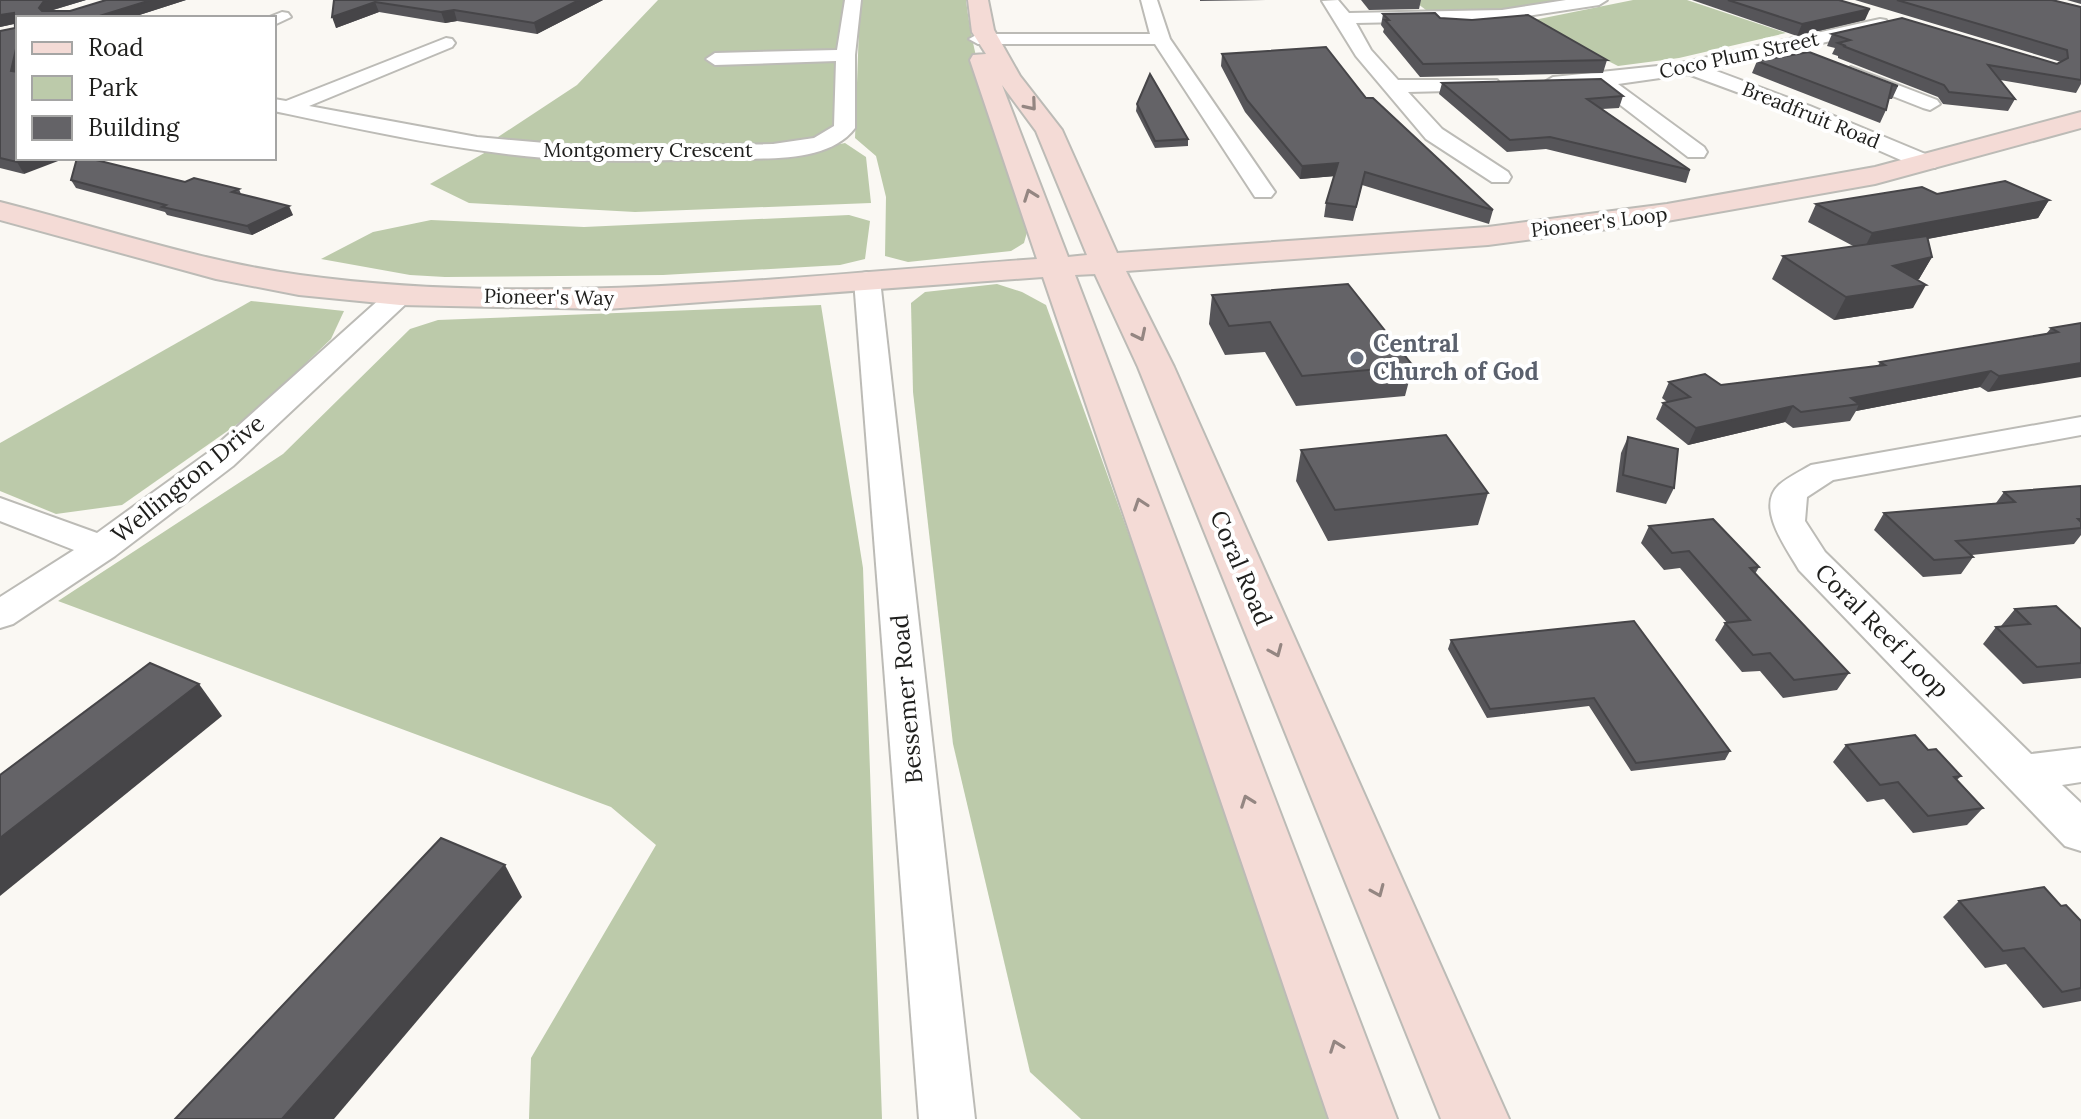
<svg xmlns="http://www.w3.org/2000/svg" width="2081" height="1119" font-family="Lora,serif">
	<style>
		.green { fill: #bccaaa }
		.lines { fill: none; stroke-linecap: round; stroke-linejoin: round }
		.street-casing { stroke: #bcbbb6; stroke-width: 4 }
		.secondary-casing { stroke: #bcbbb6; stroke-width: 4 }
		.street { fill: #fff; fill-rule: evenodd }
		.secondary { fill: #f4dbd6; fill-rule: evenodd }
		.wall { fill: #565559 }
		.shaded-wall { fill: #464548 }
		.building { fill: #646367; stroke: #464548; stroke-width: 2 }
		.oneway { stroke: #948682 }
		.worship-dot { fill: #6b7280; stroke: #fff; stroke-width: 3 }
		.labels { text-anchor: middle; stroke-width: 8; stroke-linejoin: round; paint-order: stroke }
		.far-street-label { font-size: 20px; fill: #1e1e1c; stroke: #fff }
		.worship-label { font-size: 24px; font-weight: bold; fill: #5b616d; stroke: #fff; text-anchor: start }
		.street-label { font-size: 24px; fill: #1e1e1c; stroke: #fff }
	</style>
	<rect width="100%" height="100%" fill="#faf8f3"/>
	<g class="green">
		<polygon points="658,0 847,0 839,48 829,53 707,59 711,63 823,59 840,65 840,127 825,137 790,144 565,148 498,137 577,85"/>
		<path d="M860 0H966C975 77 1005 151 1029 225L1024 243 1011 251 908 262 885 256 886 197 876 156 855 138Z"/>
		<polygon points="1413,0 1565,0 1514,10 1431,14"/>
		<polygon points="1633,0 1687,0 1786,33 1679,58 1618,66 1529,21"/>
		<polygon points="845,143 866,157 871,203 635,212 469,203 430,184 486,152 635,160 825,147"/>
		<polygon points="849,215 870,221 865,259 840,265 663,275 445,277 410,275 321,259 373,232 431,220 584,227"/>
		<polygon points="997,284 1022,292 1046,305 1340,1119 1081,1119 1030,1072 953,744 913,392 911,303 925,292"/>
		<polygon points="251,301 344,311 331,339 256,411 122,505 56,514 0,491 0,443"/>
		<polygon points="821,305 863,568 882,1119 529,1119 531,1058 656,845 611,807 58,601 283,454 410,329 438,320"/>
	</g>
	<g class="lines">
		<defs>
			<g id="street">
				<path d="M845 0H861L855 55V128C829 163 766 158 728 159 667 160 606 163 545 158 453 150 363 130 274 111V99L286 101 446 38 452 39 455 43 452 47 309 106 477 137 591 147 773 144 814 138 834 126 836 61 715 65 706 59 715 53 837 50Z"/>
				<polygon points="1141,0 1157,0 1170,39 1275,192 1271,197 1255,197 1155,44 978,44 969,39 978,34 1150,34"/>
				<polygon points="1338,0 1349,13 1502,10 1566,0 1607,0 1599,5 1502,20 1356,23 1371,50 1398,80 1497,80 1500,84 1497,88 1490,90 1408,92 1442,129 1508,172 1511,177 1508,182 1492,182 1426,139 1356,56 1322,1"/>
				<polygon points="282,12 288,13 291,17 274,25 274,18 267,18"/>
				<polygon points="1880,19 1886,20 1889,24 1886,28 1711,69 1810,106 1935,158 1938,163 1935,168 1919,168 1796,114 1688,74 1618,84 1704,147 1707,152 1704,157 1688,157 1597,87 1553,89 1543,83 1553,77 1677,64"/>
				<polygon points="1851,67 1937,100 1940,104 1930,110 1923,108 1844,77 1841,73"/>
				<polygon points="867,272 876,274 880,280 975,1119 919,1119 854,280 858,274"/>
				<polygon points="400,287 409,289 413,295 409,301 233,466 115,556 13,624 0,628 0,597 74,550 0,521 0,498 97,533 209,452 391,289"/>
				<path d="M2081 417V435L1833 480 1807 497 1805 521 1825 552 2031 754 2081 748V782L2062 785 2081 803V851L2065 846 1799 570C1787 549 1755 507 1779 485 1788 477 1801 471 1811 465Z"/>
			</g>
			<path id="secondary" d="M968 0H988L994 30 1020 76 1062 130 1117 253 1488 227 1667 204 1875 167 2081 112V128L1875 184 1667 221 1488 245 1126 271 1174 367 1509 1119H1441L1138 367 1095 274 1075 275 1397 1119H1329L1043 277 607 309 400 305 299 295 216 279 0 220V202C99 227 198 261 300 275 539 308 797 276 1037 259L970 60 973 55 986 54 972 32ZM1002 85 1036 131 1087 255 1068 257Z"/>
		</defs>
		<use href="#street" class="street-casing"/>
		<use href="#secondary" class="secondary-casing"/>
		<use href="#street" class="street"/>
		<use href="#secondary" class="secondary"/>
	</g>
	<g class="wall">
		<polygon points="0,0 86,0 50,11 70,11 106,0 186,0 130,18 18,18 18,158 24,174 0,168 0,31 15,28 14,24 0,27"/>
		<polygon points="334,0 603,0 537,34 457,21 445,23 379,12 336,28"/>
		<polygon points="1200,0 1266,0 1200,1"/>
		<polygon points="1361,0 1421,0 1419,9 1369,10"/>
		<polygon points="1692,0 1839,0 1865,20 1797,36"/>
		<polygon points="1855,0 2052,0 2081,7 2081,84 2076,93 2000,80 2015,99 2008,111 1943,104 1938,97 1838,58 1838,56 1832,54 1835,48 1827,46 1832,34 2057,64 2061,62"/>
		<polygon points="2067,0 2081,0 2081,4"/>
		<polygon points="1383,14 1472,20 1607,60 1603,73 1420,77 1383,32 1384,29 1381,25"/>
		<polygon points="1222,54 1366,98 1493,210 1489,224 1362,185 1353,221 1324,217 1326,203 1334,176 1300,179 1245,112 1221,66"/>
		<polygon points="1757,61 1898,86 1892,99 1889,99 1886,110 1880,123 1752,73"/>
		<polygon points="1442,83 1623,96 1619,108 1602,109 1690,170 1686,183 1546,149 1507,152 1439,94"/>
		<polygon points="1137,104 1188,139 1188,146 1155,148 1136,111"/>
		<polygon points="71,180 185,182 239,189 241,194 293,215 252,235 167,215 165,212 76,188"/>
		<polygon points="1937,194 2049,200 2038,218 1928,239 1932,257 1919,279 1917,280 1913,308 1834,320 1772,279 1783,256 1855,247 1808,222 1816,204"/>
		<polygon points="1212,295 1413,366 1405,396 1296,406 1265,352 1225,355 1209,324"/>
		<polygon points="2081,323 1988,392 1980,387 1856,411 1850,421 1793,428 1785,422 1688,445 1656,419 1663,403 1667,402 1662,398 1669,382 1721,385 1878,366 1880,362 2046,334 2051,328"/>
		<polygon points="1628,437 1674,488 1666,504 1616,492 1621,453"/>
		<polygon points="1301,450 1488,493 1478,525 1328,541 1296,481"/>
		<polygon points="2081,486 2081,535 2074,544 1972,555 1973,557 1961,574 1923,577 1874,530 1884,513 1996,503 2004,492"/>
		<polygon points="1649,526 1759,567 1755,574 1849,673 1837,690 1783,698 1760,671 1742,672 1715,640 1725,623 1727,623 1680,568 1664,570 1641,543"/>
		<polygon points="2015,609 2081,629 2081,678 2023,684 1983,644 1996,627 2001,626"/>
		<polygon points="1451,640 1730,751 1725,760 1631,771 1589,706 1487,718 1448,649"/>
		<polygon points="1846,745 1928,750 1961,776 1957,780 1983,808 1967,825 1913,833 1884,799 1867,802 1833,762"/>
		<polygon points="1959,901 2061,906 2081,921 2081,1001 2043,1008 2006,964 1985,968 1943,917"/>
	</g>
	<g class="shaded-wall">
		<polygon points="48,0 86,0 49,11 44,18 39,8 44,1"/>
		<polygon points="151,0 186,0 130,18 93,18"/>
		<polygon points="579,0 603,0 537,34 534,23"/>
		<polygon points="375,2 379,12 336,28 332,17"/>
		<polygon points="1870,9 1865,20 1797,36 1802,24"/>
		<polygon points="454,10 457,21 445,23 441,12"/>
		<polygon points="14,13 18,23 0,27 0,15"/>
		<polygon points="18,40 18,79 11,71"/>
		<polygon points="29,158 66,158 24,174 17,162"/>
		<polygon points="1338,163 1336,176 1300,179 1302,166"/>
		<polygon points="2049,200 2038,218 1863,251 1872,233"/>
		<polygon points="289,206 293,215 252,235 247,226"/>
		<polygon points="1932,257 1919,279 1881,288 1893,266"/>
		<polygon points="1926,285 1913,308 1834,320 1846,297"/>
		<polygon points="2081,363 2081,377 1988,392 1999,376"/>
		<polygon points="1991,371 1980,387 1856,411 1859,404 1851,398"/>
		<polygon points="1793,406 1785,422 1688,445 1696,428"/>
		<polygon points="199,684 222,716 0,896 0,838"/>
		<polygon points="505,865 522,897 334,1119 282,1119"/>
	</g>
	<g class="building">
		<polygon points="0,0 48,0 44,1 39,8 42,11 70,11 106,0 151,0 93,18 18,18 18,40 11,71 18,72 18,158 29,158 17,162 0,158 0,31 15,28 14,13 0,15"/>
		<polygon points="334,0 579,0 534,23 454,10 441,12 375,2 332,17"/>
		<polygon points="1728,0 1839,0 1870,9 1802,24"/>
		<polygon points="1897,0 2052,0 2081,7 2081,80 1988,65 2015,99 1949,92 1944,85 1843,46 1846,46 1838,43 1850,40 1832,34 1902,18 2057,64 2068,58 2067,50"/>
		<polygon points="1435,13 1440,18 1472,20 1528,15 1607,60 1423,64 1385,20 1389,20 1383,14"/>
		<polygon points="1326,47 1366,98 1373,98 1493,210 1365,172 1356,207 1326,203 1338,163 1302,166 1247,100 1222,54"/>
		<polygon points="1809,52 1898,86 1892,85 1886,110 1757,61"/>
		<polygon points="1150,74 1188,139 1155,141 1137,104"/>
		<polygon points="1601,79 1623,96 1587,99 1690,170 1550,137 1510,140 1442,83"/>
		<polygon points="77,158 88,158 185,182 194,178 239,189 232,192 289,206 247,226 162,207 166,205 71,180"/>
		<polygon points="2005,181 2049,200 1872,233 1816,204 1922,187 1937,194"/>
		<polygon points="1927,236 1932,257 1893,266 1926,285 1846,297 1783,256"/>
		<polygon points="1348,284 1413,366 1302,376 1270,322 1229,326 1212,295"/>
		<polygon points="2081,323 2081,363 1999,376 1991,371 1851,398 1859,404 1801,412 1793,406 1696,428 1663,403 1690,397 1669,382 1705,374 1721,385 1885,365 1880,362 2058,332 2051,328"/>
		<polygon points="1446,435 1488,493 1335,510 1301,450"/>
		<polygon points="1628,437 1678,449 1674,488 1623,475"/>
		<polygon points="2081,486 2081,519 2078,519 2081,522 2081,528 1956,541 1973,557 1934,560 1884,513 2015,502 2004,492"/>
		<polygon points="1713,519 1759,567 1750,568 1849,673 1794,680 1770,653 1753,655 1725,623 1750,620 1689,551 1672,553 1649,526"/>
		<polygon points="2056,606 2081,629 2081,663 2037,667 1996,627 2030,624 2015,609"/>
		<polygon points="1634,621 1730,751 1636,763 1594,698 1490,709 1451,640"/>
		<polygon points="150,663 199,684 0,838 0,775"/>
		<polygon points="1915,735 1928,750 1936,749 1961,776 1954,777 1983,808 1928,816 1898,782 1880,785 1846,745"/>
		<polygon points="441,838 505,865 282,1119 175,1119"/>
		<polygon points="2044,887 2061,906 2066,905 2081,921 2081,988 2062,992 2024,948 2003,951 1959,901"/>
	</g>
	<defs><path id="oneway-chevron" d="M-2-3.5L2.5 0L-2 3.5" fill="none" stroke-width="1.6" stroke-linecap="round" stroke-linejoin="round" transform="scale(2)"/></defs>
	<g class="oneway">
		<use href="#oneway-chevron" transform="translate(1031 105) rotate(50)"/>
		<use href="#oneway-chevron" transform="translate(1030 195) rotate(-110)"/>
		<use href="#oneway-chevron" transform="translate(1140 335) rotate(64)"/>
		<use href="#oneway-chevron" transform="translate(1140 504) rotate(-109)"/>
		<use href="#oneway-chevron" transform="translate(1276 651) rotate(67)"/>
		<use href="#oneway-chevron" transform="translate(1247 801) rotate(-110)"/>
		<use href="#oneway-chevron" transform="translate(1378 891) rotate(67)"/>
		<use href="#oneway-chevron" transform="translate(1336 1046) rotate(-110)"/>
	</g>
	<circle class="worship-dot" cx="1357" cy="358" r="8"/>
	<g class="labels">
		<g class="far-street-label">
			<text transform="translate(1739 55) rotate(-12)" y="7">Coco Plum Street</text>
			<text transform="translate(1811 115) rotate(22)" y="7">Breadfruit Road</text>
			<text x="648" y="157">Montgomery Crescent</text>
			<text transform="translate(1599 222) rotate(-7)" y="7">Pioneer's Loop</text>
			<text transform="translate(549 297) rotate(1)" y="7">Pioneer's Way</text>
		</g>
		<g class="worship-label">
			<text x="1373" y="352">Central<tspan x="1373" dy="28">Church of God</tspan></text>
		</g>
		<g class="street-label">
			<text transform="translate(188 479) rotate(-39)" y="8">Wellington Drive</text>
			<text transform="translate(1241 568) rotate(67)" y="8">Coral Road</text>
			<text transform="translate(1882 631) rotate(45)" y="8">Coral Reef Loop</text>
			<text transform="translate(907 699) rotate(-95)" y="8">Bessemer Road</text>
		</g>
	</g>
	<rect x="16" y="16" width="260" height="144" fill="#ffffff" stroke="#a5a5a4" stroke-width="2"/>
	<rect x="32" y="42" width="40" height="12" fill="#f4dbd6" stroke="#a5a5a4" stroke-width="2"/>
	<text x="88" y="56" font-size="24" fill="#1e1e1c">Road</text>
	<rect x="32" y="76" width="40" height="24" fill="#bccaaa" stroke="#a5a5a4" stroke-width="2"/>
	<text x="88" y="96" font-size="24" fill="#1e1e1c">Park</text>
	<rect x="32" y="116" width="40" height="24" fill="#646367" stroke="#a5a5a4" stroke-width="2"/>
	<text x="88" y="136" font-size="24" fill="#1e1e1c">Building</text>
</svg>
